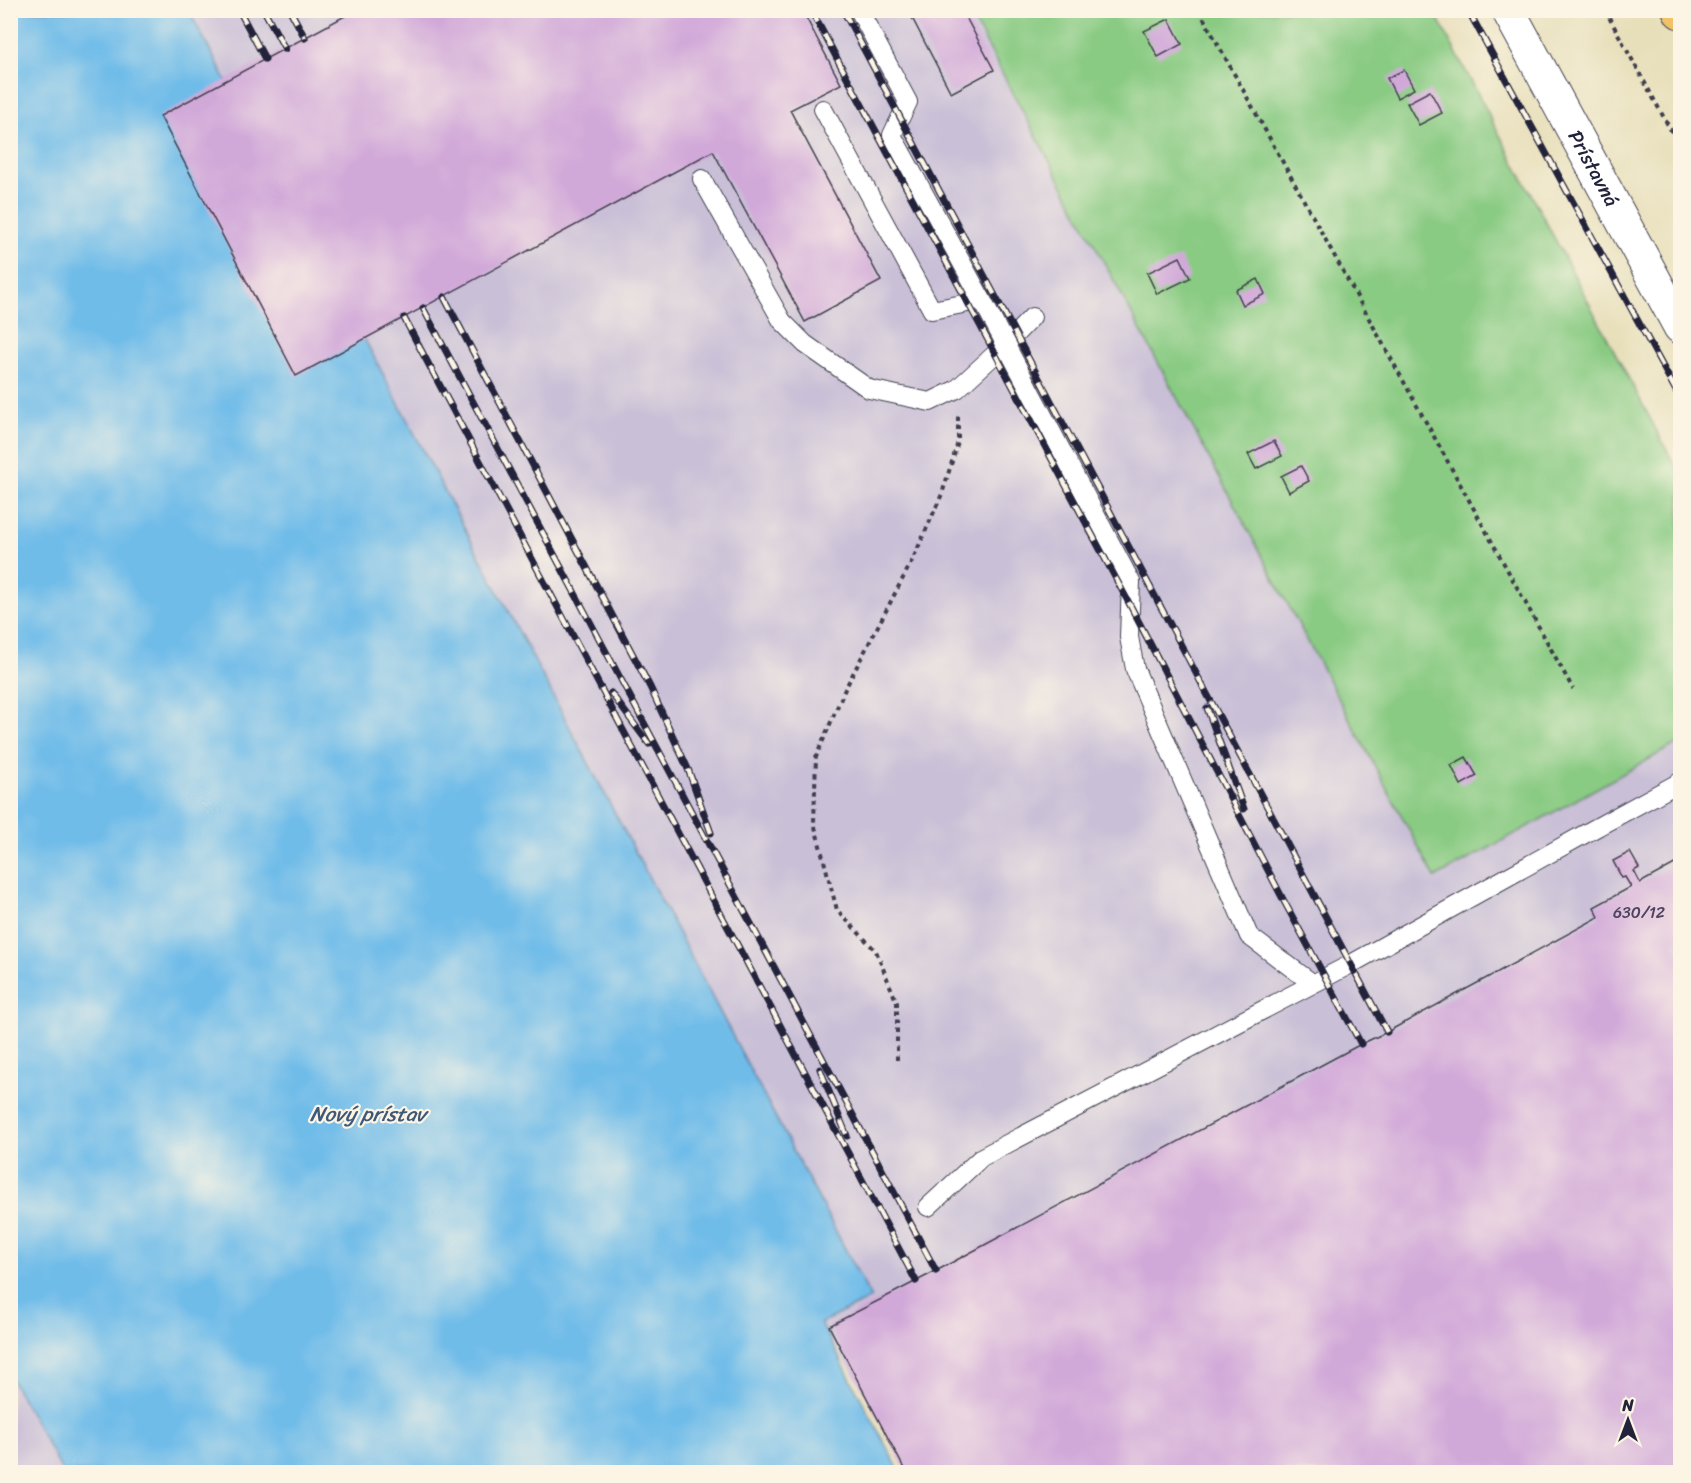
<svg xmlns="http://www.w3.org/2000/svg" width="1691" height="1483" font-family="Sriracha,sans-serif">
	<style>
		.industrial { fill: #c9bfd7 }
		.green { fill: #89cb83; stroke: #56765f; stroke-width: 1.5 }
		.water { fill: #6fbce9; stroke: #486f92; stroke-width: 1.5 }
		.building { fill: #d1a9d9 }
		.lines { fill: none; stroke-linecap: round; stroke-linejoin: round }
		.service-casing { stroke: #403e4e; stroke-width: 20 }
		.minor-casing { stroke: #403e4e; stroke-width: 35 }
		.motorway-casing { stroke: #403e4e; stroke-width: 35 }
		.path { stroke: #403e4e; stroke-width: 4; stroke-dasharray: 4.5 4.5; stroke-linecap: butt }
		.service { stroke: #fff; stroke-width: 18 }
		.minor { stroke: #fff; stroke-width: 33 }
		.motorway { stroke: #f1c369; stroke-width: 33 }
		.rail-casing { stroke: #22223b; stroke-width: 7 }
		.rail { stroke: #fcf5e5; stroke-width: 4.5; stroke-dasharray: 14; stroke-linecap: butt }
		.labels { text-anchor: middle; stroke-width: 4.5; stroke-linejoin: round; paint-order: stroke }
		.number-label { font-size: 16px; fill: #4e4462 }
		.street-label { font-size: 20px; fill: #22223b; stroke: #fcf5e5 }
		.water-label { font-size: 21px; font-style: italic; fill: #3d5878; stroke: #fcf5e5 }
	</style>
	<rect width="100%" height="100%" fill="#fcf5e5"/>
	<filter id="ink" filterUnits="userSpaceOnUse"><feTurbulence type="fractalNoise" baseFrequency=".0167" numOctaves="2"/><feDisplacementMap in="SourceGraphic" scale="12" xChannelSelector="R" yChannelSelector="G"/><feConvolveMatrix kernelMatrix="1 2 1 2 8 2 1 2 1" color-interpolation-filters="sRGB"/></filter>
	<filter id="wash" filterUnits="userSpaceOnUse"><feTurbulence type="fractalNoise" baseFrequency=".008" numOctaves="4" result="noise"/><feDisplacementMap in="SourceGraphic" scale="24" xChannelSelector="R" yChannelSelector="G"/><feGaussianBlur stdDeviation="1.35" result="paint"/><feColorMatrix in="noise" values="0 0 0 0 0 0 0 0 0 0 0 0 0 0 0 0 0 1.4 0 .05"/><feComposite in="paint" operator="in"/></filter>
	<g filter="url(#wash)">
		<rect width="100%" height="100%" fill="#e7dfba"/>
		<g class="industrial">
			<polygon points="189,11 969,11 1435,877 1680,742 1680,1472 916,1472 820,1323 870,1298 365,340"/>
			<polygon points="11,1377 63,1472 11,1472"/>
		</g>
		<polygon class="green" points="969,11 1434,11 1680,475 1680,742 1435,878"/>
		<polygon class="water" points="10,11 189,11 365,340 871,1298 821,1323 900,1472 63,1472 10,1377"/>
		<g id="blocks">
			<g class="building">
				<polygon points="356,10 802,10 841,84 790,110 881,281 805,322 713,151 296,376 160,116"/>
				<polygon points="908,10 962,10 994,70 951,93"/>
				<polygon points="1169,19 1182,44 1158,57 1144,31"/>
				<polygon points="1404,70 1414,89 1397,98 1387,78"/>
				<polygon points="1430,91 1442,113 1419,125 1407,103"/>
				<polygon points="1180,257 1190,278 1157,294 1147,273"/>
				<polygon points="1258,279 1265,294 1243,305 1236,290"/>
				<polygon points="1274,441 1282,456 1256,469 1248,454"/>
				<polygon points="1301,466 1309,481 1289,492 1281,476"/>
				<polygon points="1466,757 1477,776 1461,785 1451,765"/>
				<polygon points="1630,852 1639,868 1634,871 1640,883 1680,861 1680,939 1674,942 1680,955 1680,1472 906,1472 829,1326 936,1271 1361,1044 1387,1032 1599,917 1594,907 1631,887 1625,877 1622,878 1613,861"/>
			</g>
		</g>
	</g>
	<g filter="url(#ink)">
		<use href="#blocks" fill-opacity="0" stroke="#403e4e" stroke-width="1.5"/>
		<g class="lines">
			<defs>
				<g id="service">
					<polyline points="859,10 908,102 892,135 981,298"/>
					<polyline points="823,109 932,310 968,303 981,298 1131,582 1129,637 1135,669 1249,936 1312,983"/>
					<polyline points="702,179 782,321 805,344 869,389 930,402 957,389 1005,345 1032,317"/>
					<polyline points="928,1207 982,1157 1351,964 1590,831 1680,782"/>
				</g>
				<g id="minor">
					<path id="s1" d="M1508 10 1680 327"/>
				</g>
				<polyline id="motorway" points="1679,10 1680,12"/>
			</defs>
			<use href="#service" class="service-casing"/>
			<use href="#minor" class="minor-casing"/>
			<use href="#motorway" class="motorway-casing"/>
			<g class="path">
				<polyline points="1199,10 1573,689"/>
				<polyline points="1605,10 1680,147"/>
				<polyline points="897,1060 897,1003 876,951 837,910 814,823 816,757 845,689 913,559 942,494 958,442 958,415"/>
			</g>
			<use href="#service" class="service"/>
			<use href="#minor" class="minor"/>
			<use href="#motorway" class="motorway"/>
			<defs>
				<g id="rail">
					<polyline points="239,10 265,59"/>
					<polyline points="264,10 285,49"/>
					<polyline points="290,10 305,38"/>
					<polyline points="811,10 1130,605 1285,903 1361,1044"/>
					<polyline points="843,10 1387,1032"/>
					<polyline points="1468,10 1680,398"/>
					<polyline points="444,297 650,687 688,769 711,833"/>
					<polyline points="423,308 936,1271"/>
					<polyline points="404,318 916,1281"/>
					<polyline points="611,693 649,744"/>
					<polyline points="1207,708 1244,809"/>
					<polyline points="820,1069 847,1136"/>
				</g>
			</defs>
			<use href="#rail" class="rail-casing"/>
			<use href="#rail" class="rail"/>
		</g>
	</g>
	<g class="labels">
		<g class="number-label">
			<text x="1639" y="918">630/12</text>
		</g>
		<g class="street-label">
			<text dy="7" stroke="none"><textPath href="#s1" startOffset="180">Prístavná</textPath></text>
		</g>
		<g class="water-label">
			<text x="368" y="1121">Nový prístav</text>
		</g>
	</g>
	<rect width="1691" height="1483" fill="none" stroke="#fcf5e5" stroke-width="36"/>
	<g transform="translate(1628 1420)" stroke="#fcf5e5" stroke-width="4.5" paint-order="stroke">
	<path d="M0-4.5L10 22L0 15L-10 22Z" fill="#22223b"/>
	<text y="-9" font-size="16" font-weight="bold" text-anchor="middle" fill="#22223b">N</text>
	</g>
</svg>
